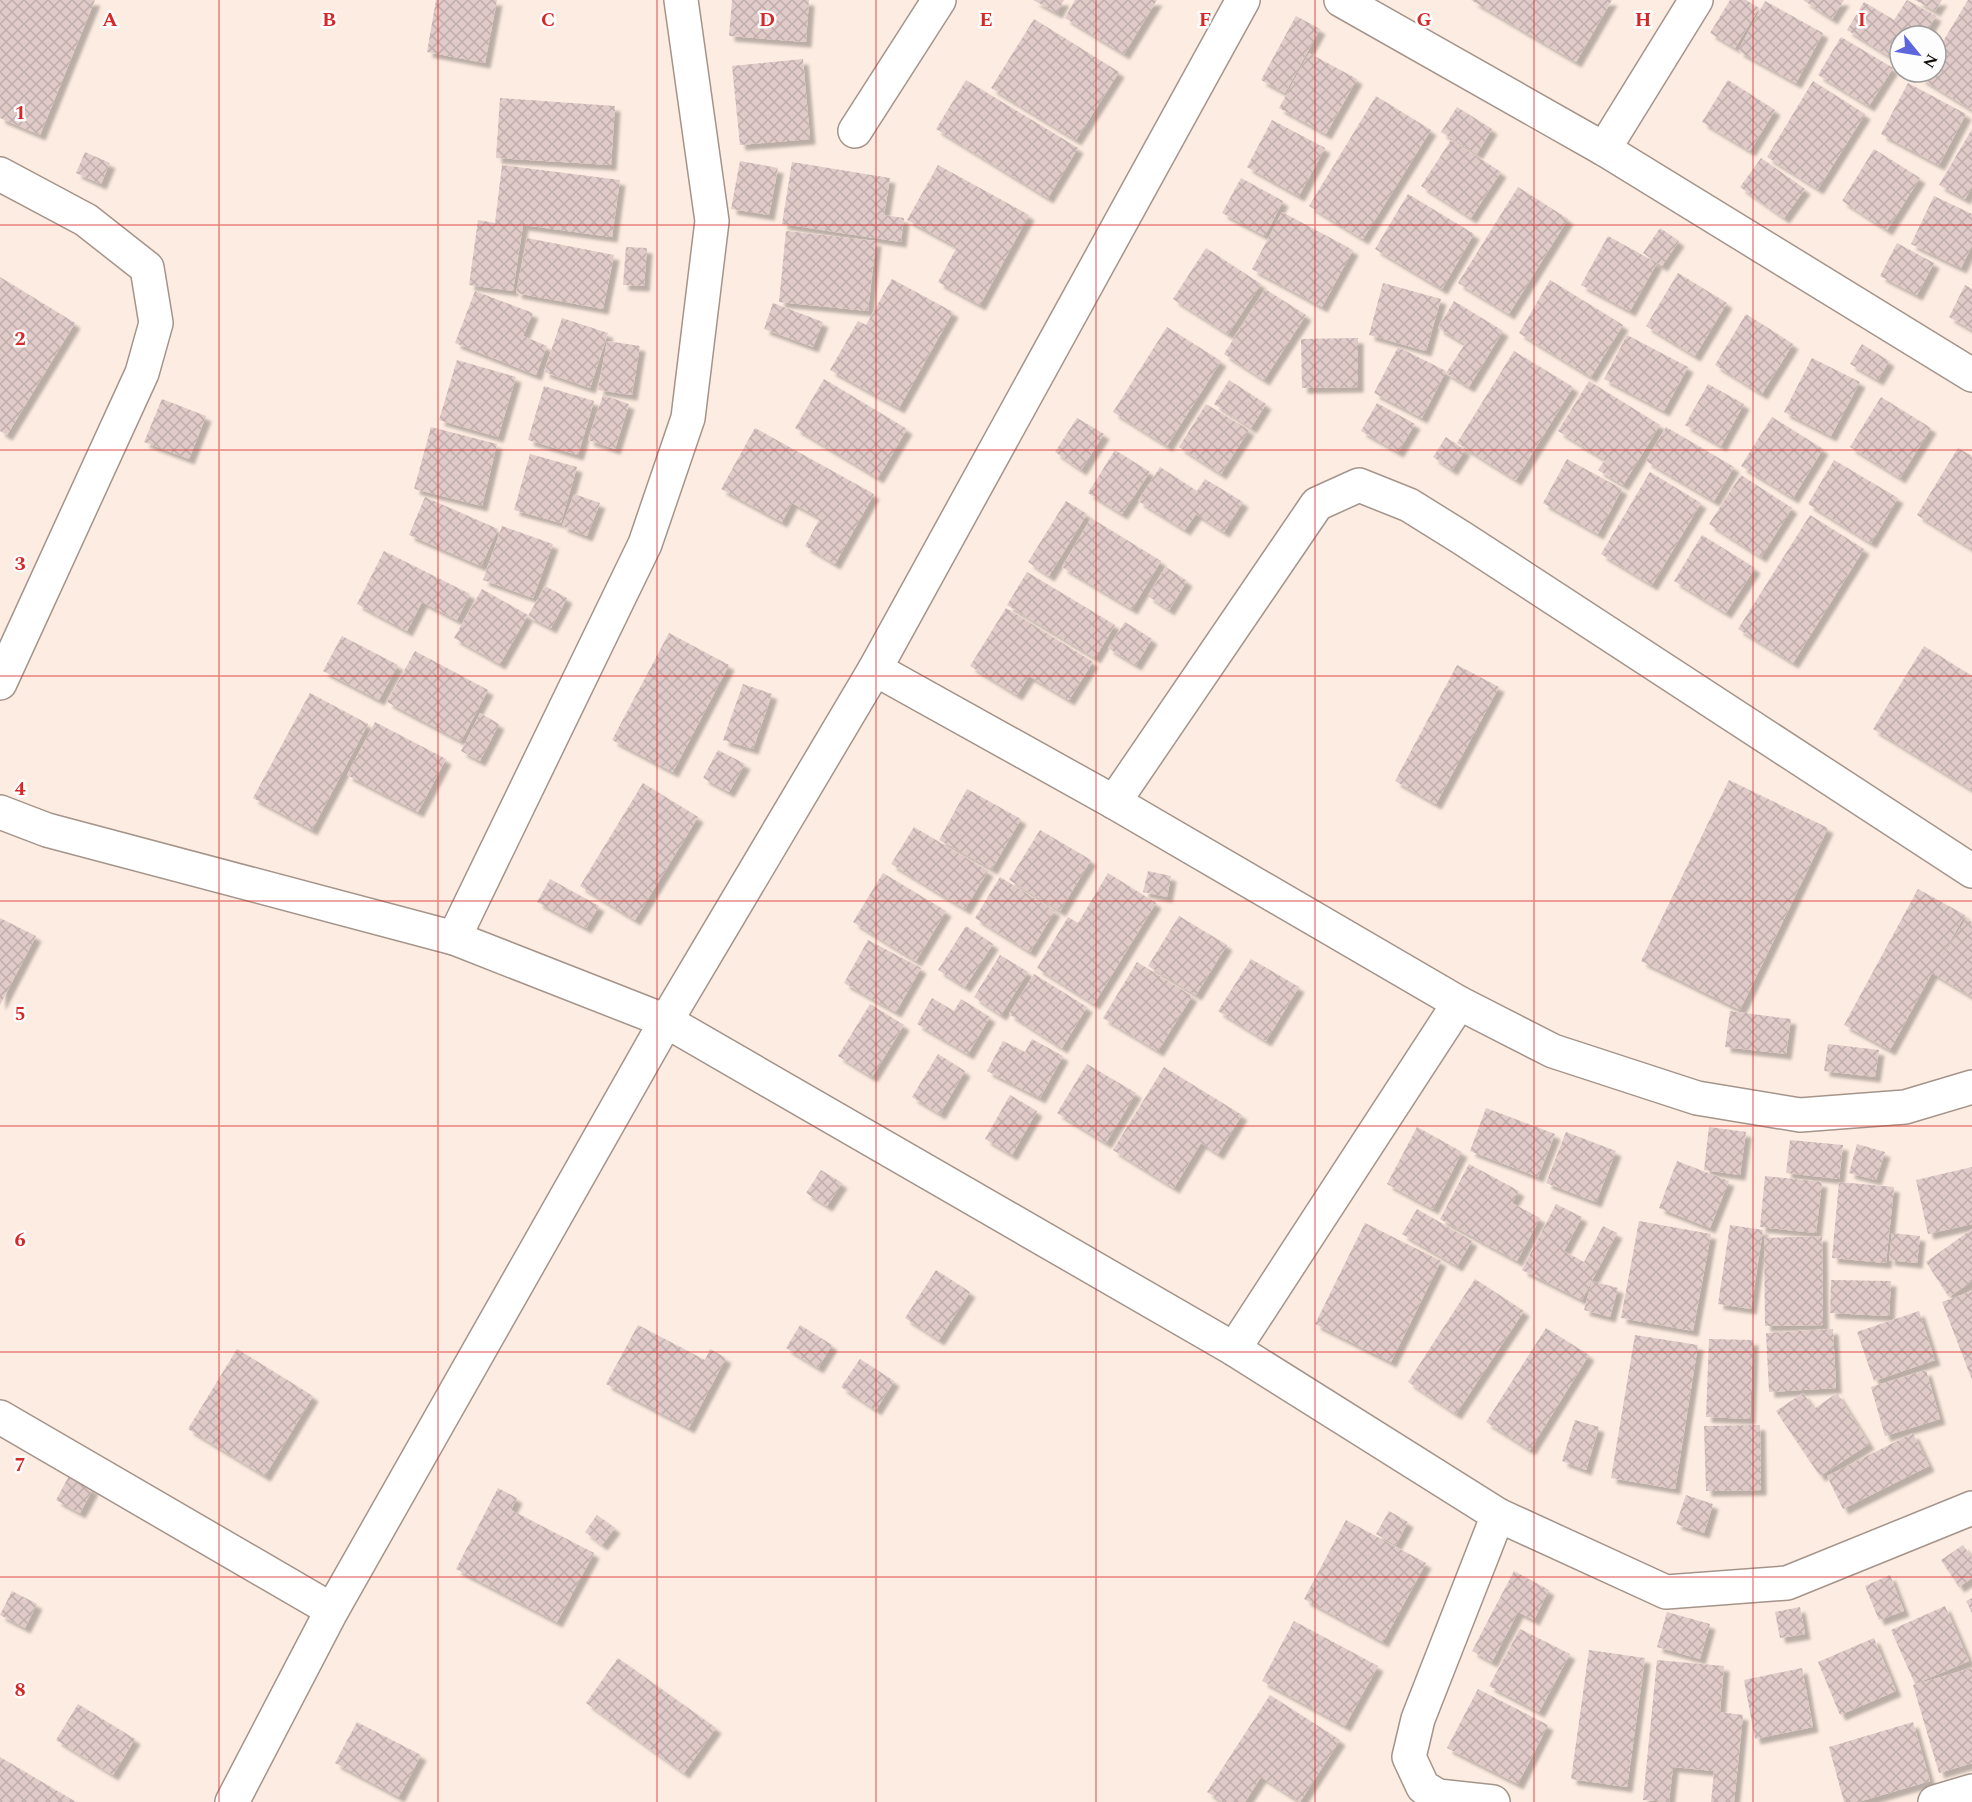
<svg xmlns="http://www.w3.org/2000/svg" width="1972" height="1802" font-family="Spectral,serif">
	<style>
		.building { fill: url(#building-cross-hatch); filter: url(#shadow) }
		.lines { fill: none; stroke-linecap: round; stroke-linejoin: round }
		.minor-casing { stroke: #a4948a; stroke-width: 36 }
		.minor { stroke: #fff; stroke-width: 33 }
		.grid { fill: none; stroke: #d62828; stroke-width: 1.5; stroke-opacity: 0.55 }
		.grid-label { font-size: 20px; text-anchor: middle; font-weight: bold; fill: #d62828; stroke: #fdfdfd; stroke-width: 5; stroke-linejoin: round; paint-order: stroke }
	</style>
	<defs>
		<pattern id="building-cross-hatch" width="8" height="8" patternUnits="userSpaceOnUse" patternTransform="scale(1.5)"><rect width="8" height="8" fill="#e0cbc9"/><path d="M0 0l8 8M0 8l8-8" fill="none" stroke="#bfadab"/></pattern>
		<filter id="shadow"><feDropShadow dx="5.5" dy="5.5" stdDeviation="1.5" flood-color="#0004"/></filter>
	</defs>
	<rect width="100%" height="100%" fill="#fdece1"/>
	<g class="building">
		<polygon points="0,0 95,0 40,135 0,118"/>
		<polygon points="436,0 497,0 485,63 427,52"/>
		<polygon points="732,0 809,0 806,42 729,36"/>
		<polygon points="1033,0 1064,0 1057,13"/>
		<polygon points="1075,0 1157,0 1124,54 1065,18"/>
		<polygon points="1471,0 1612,0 1576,62"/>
		<polygon points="1730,0 1746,0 1759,8 1735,48 1710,33"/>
		<polygon points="1803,0 1844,0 1832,19"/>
		<polygon points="1907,0 1936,16 1924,36 1900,36 1900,63 1847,30 1864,2 1894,20"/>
		<polygon points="1915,0 1942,0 1935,11"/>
		<polygon points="1968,0 1972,0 1972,110 1920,78 1924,72 1936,72 1936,53"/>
		<polygon points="1765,1 1823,33 1796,83 1738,51"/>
		<polygon points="1296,16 1320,29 1285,93 1261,80"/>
		<polygon points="1034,19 1119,72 1076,140 991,88"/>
		<polygon points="1841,37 1893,68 1869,106 1818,75"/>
		<polygon points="1309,53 1357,79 1326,134 1279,108"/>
		<polygon points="803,59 810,139 740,145 732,66"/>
		<polygon points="966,80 1078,148 1048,198 936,129"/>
		<polygon points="1728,80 1775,110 1750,151 1702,122"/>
		<polygon points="1813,81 1865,114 1818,189 1767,157"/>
		<polygon points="1908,83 1966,114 1939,165 1881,134"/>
		<polygon points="1376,96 1431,130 1363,239 1309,206"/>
		<polygon points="500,98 615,106 611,165 496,158"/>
		<polygon points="1457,107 1492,129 1477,154 1441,132"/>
		<polygon points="1272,120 1325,148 1299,196 1247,167"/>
		<polygon points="1972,129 1972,187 1965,199 1939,185"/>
		<polygon points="1451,140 1501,172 1471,218 1421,186"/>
		<polygon points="1874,149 1920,178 1887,230 1842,201"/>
		<polygon points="85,152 110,163 101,184 76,173"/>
		<polygon points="1761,158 1805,189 1784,218 1740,187"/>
		<polygon points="740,161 778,168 769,215 731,209"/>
		<polygon points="792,162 890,178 884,215 904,218 901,242 782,224"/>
		<polygon points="502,165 620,180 612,237 523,225 513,291 469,285 478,220 495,223"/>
		<polygon points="938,165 1029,215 980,305 938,282 957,247 907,220"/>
		<polygon points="1241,178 1283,201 1265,236 1222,213"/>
		<polygon points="1518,187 1568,219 1509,314 1458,283"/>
		<polygon points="1408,194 1474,234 1442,289 1375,249"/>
		<polygon points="1934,196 1972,214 1972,245 1961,268 1911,244"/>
		<polygon points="1282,212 1353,250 1322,307 1252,269"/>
		<polygon points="1660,228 1679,241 1662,266 1643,253"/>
		<polygon points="786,231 876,241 868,311 779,302"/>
		<polygon points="1608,236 1657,263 1630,311 1581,285"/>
		<polygon points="527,238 614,255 603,309 516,293"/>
		<polygon points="1897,243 1934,263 1917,295 1880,276"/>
		<polygon points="626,247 647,248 644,286 623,285"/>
		<polygon points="1206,248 1261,284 1228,334 1173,299"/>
		<polygon points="1678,273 1727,303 1695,356 1646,326"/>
		<polygon points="0,277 75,323 7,435 0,431"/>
		<polygon points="892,279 953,312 899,408 830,370 858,321 866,325"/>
		<polygon points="1550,280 1623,325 1591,377 1519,333"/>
		<polygon points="1383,283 1441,299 1426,351 1369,335"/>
		<polygon points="1965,285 1972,289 1972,330 1949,317"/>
		<polygon points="1265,289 1306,315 1264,380 1224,354"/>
		<polygon points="475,291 533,313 523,336 547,346 536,375 455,343"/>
		<polygon points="1454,301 1503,331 1469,387 1446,373 1465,344 1438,328"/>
		<polygon points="773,303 823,322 813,347 764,329"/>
		<polygon points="1746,314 1793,344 1762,394 1715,365"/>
		<polygon points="562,318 608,333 590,388 544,372"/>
		<polygon points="1167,327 1221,361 1167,446 1113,412"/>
		<polygon points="1627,335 1688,367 1664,411 1604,379"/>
		<polygon points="1358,338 1358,387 1302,388 1301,339"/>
		<polygon points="607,341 640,346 632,395 598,390"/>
		<polygon points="1862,344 1889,361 1878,380 1850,364"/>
		<polygon points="1398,347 1446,371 1422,418 1374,393"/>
		<polygon points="1514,351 1573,387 1516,480 1457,443"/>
		<polygon points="1812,358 1860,382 1831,436 1784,412"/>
		<polygon points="457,360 516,377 498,437 439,420"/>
		<polygon points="824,379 907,429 878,478 795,428"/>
		<polygon points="1229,380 1266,404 1251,428 1214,404"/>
		<polygon points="1589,381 1660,425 1623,485 1598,470 1605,460 1558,431"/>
		<polygon points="1708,384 1744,404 1721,446 1685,425"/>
		<polygon points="544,386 594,401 578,455 528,440"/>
		<polygon points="603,395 629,404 615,449 588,440"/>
		<polygon points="1881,397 1931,428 1900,478 1850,447"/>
		<polygon points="162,399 206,416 189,459 144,442"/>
		<polygon points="1377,403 1415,424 1398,452 1361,431"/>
		<polygon points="1206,404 1249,430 1221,474 1179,447"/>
		<polygon points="1772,417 1823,449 1793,498 1741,466"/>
		<polygon points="1077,418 1104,434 1081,470 1055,452"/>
		<polygon points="431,427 497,444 482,506 414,489"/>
		<polygon points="1666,427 1734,467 1714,501 1646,461"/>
		<polygon points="755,428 874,494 835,564 805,546 820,518 792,503 782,522 721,489"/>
		<polygon points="1446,437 1465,450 1452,470 1433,457"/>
		<polygon points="1958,448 1972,456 1972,549 1917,515"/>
		<polygon points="1115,450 1150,472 1122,514 1088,493"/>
		<polygon points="530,454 577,467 561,523 514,510"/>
		<polygon points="1567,459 1622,489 1598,534 1543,503"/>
		<polygon points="1834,460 1898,498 1871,543 1808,504"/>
		<polygon points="1160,467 1197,491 1205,479 1243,502 1224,532 1196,514 1185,530 1138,501"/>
		<polygon points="1650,472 1701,503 1652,585 1601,554"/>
		<polygon points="1741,475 1792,508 1761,557 1709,524"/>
		<polygon points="574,494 600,503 587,536 562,526"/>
		<polygon points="425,497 498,529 481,566 409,535"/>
		<polygon points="1066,501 1087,514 1049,576 1028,562"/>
		<polygon points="1810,515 1864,549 1793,663 1738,629"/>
		<polygon points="1091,518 1161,561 1132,609 1062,567"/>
		<polygon points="502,526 553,544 533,598 483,580"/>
		<polygon points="1702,535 1755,568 1726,613 1674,581"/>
		<polygon points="384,551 470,594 457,620 422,602 407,631 357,604"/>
		<polygon points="1166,567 1187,581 1169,610 1148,596"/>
		<polygon points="1027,572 1115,625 1095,658 1007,605"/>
		<polygon points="545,586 567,598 551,628 528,616"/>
		<polygon points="482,589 528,615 500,664 454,638"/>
		<polygon points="1006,608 1093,662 1069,700 1029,676 1017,695 970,666"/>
		<polygon points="1125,622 1152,639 1136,665 1108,648"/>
		<polygon points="669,633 729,665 673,772 612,740"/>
		<polygon points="342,636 398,665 379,700 323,671"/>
		<polygon points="1924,646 1972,676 1972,790 1873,729"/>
		<polygon points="415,651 488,690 461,741 387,702"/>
		<polygon points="1457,665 1499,687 1436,804 1395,781"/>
		<polygon points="743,684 772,694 753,749 723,740"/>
		<polygon points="310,693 368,724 312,830 253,798"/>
		<polygon points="480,713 499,724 480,761 461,751"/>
		<polygon points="375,722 446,759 418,812 347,775"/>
		<polygon points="718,750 745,764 729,792 703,778"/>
		<polygon points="1729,780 1828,828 1740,1010 1641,961"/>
		<polygon points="643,783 698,817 635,920 580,886"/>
		<polygon points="967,789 1021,819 992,869 939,840"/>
		<polygon points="914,827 988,871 965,909 891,864"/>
		<polygon points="1040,830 1091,860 1060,911 1009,880"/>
		<polygon points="1148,871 1171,876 1167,897 1143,892"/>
		<polygon points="883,873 946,911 916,961 853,922"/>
		<polygon points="1108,873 1156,903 1094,1004 1037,968 1068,917 1078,923"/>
		<polygon points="1000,877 1055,911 1030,952 975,918"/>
		<polygon points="550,879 599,906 586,928 537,902"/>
		<polygon points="1918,889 1965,915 1934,970 1966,919 1972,922 1972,997 1932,973 1890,1050 1844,1025"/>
		<polygon points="1179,916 1227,945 1196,995 1148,966"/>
		<polygon points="0,918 36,936 0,1005"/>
		<polygon points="966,926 993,944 965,987 938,970"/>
		<polygon points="868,940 921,968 896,1012 844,983"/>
		<polygon points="1000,955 1028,972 1001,1015 974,997"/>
		<polygon points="1251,959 1299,987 1266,1041 1218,1011"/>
		<polygon points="1137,962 1192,996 1158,1051 1103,1018"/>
		<polygon points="1034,974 1087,1007 1062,1048 1009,1014"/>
		<polygon points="932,998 954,1011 961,999 990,1017 968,1054 917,1024"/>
		<polygon points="870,1004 904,1025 872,1077 838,1056"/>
		<polygon points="1730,1011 1791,1019 1786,1054 1725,1047"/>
		<polygon points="1032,1039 1063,1056 1040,1098 987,1071 1003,1041 1025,1052"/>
		<polygon points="1828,1044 1879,1050 1875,1077 1824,1071"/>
		<polygon points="938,1054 965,1071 940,1114 912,1097"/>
		<polygon points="1087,1064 1136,1093 1106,1143 1057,1113"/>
		<polygon points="1164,1067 1242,1115 1218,1154 1201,1143 1174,1188 1113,1150"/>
		<polygon points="1010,1095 1037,1111 1012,1155 985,1139"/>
		<polygon points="1486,1108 1555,1134 1538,1177 1470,1151"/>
		<polygon points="1417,1127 1462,1152 1433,1209 1387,1184"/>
		<polygon points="1709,1127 1746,1132 1740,1175 1704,1170"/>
		<polygon points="1566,1132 1616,1151 1596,1202 1546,1183"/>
		<polygon points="1790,1140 1843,1145 1839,1179 1786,1173"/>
		<polygon points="1857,1144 1885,1152 1876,1180 1849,1173"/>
		<polygon points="1677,1161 1729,1181 1710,1228 1659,1208"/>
		<polygon points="1469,1164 1519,1191 1512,1203 1540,1218 1517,1261 1440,1219"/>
		<polygon points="1972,1167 1972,1224 1928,1234 1916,1180"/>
		<polygon points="821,1170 842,1183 827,1206 806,1193"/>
		<polygon points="1765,1176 1822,1182 1816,1233 1760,1227"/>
		<polygon points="1839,1182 1894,1187 1886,1263 1832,1258"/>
		<polygon points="1556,1204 1582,1217 1564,1251 1584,1262 1603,1226 1617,1233 1582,1300 1522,1270"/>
		<polygon points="1417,1209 1472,1241 1457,1266 1402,1234"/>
		<polygon points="1639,1221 1711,1234 1693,1331 1621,1318"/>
		<polygon points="1365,1223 1441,1261 1391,1362 1315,1324"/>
		<polygon points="1730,1225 1763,1230 1751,1309 1718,1304"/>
		<polygon points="1972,1229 1972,1281 1949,1297 1926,1262"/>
		<polygon points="1892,1233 1920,1236 1917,1263 1889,1260"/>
		<polygon points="1822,1236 1823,1325 1765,1326 1764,1238"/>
		<polygon points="936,1270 970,1292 939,1340 905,1318"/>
		<polygon points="1475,1279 1524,1311 1456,1414 1408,1382"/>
		<polygon points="1831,1280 1891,1281 1889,1316 1830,1313"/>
		<polygon points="1592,1281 1618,1288 1610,1317 1584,1310"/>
		<polygon points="1972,1291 1972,1380 1942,1302"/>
		<polygon points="1919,1311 1935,1360 1874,1381 1857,1332"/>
		<polygon points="638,1325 705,1360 710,1349 726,1358 689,1428 606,1384"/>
		<polygon points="800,1325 832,1345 818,1368 786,1348"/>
		<polygon points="1546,1328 1589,1355 1530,1450 1486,1422"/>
		<polygon points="1833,1329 1836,1388 1769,1392 1766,1333"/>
		<polygon points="1635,1335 1698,1345 1675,1489 1611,1478"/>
		<polygon points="1709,1339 1753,1340 1750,1419 1706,1417"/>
		<polygon points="237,1349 313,1396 265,1476 188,1429"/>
		<polygon points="860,1359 894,1381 876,1410 841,1387"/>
		<polygon points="1926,1370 1940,1419 1885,1436 1871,1387"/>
		<polygon points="1803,1393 1814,1409 1837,1393 1869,1444 1820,1476 1776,1411"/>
		<polygon points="1575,1420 1599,1427 1586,1470 1562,1461"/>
		<polygon points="1760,1425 1761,1490 1706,1491 1704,1426"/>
		<polygon points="1913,1433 1929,1466 1843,1509 1827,1476"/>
		<polygon points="69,1476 93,1489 80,1513 56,1500"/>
		<polygon points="498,1488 517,1498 511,1510 594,1553 557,1622 456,1569"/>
		<polygon points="1686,1495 1713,1504 1704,1533 1676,1524"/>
		<polygon points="1389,1511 1408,1522 1396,1545 1376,1534"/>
		<polygon points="597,1515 615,1528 602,1545 585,1532"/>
		<polygon points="1346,1520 1426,1563 1383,1642 1304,1599"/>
		<polygon points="1963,1545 1972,1558 1972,1578 1959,1587 1941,1560"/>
		<polygon points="1514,1571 1549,1590 1534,1620 1518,1612 1492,1662 1472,1651"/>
		<polygon points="1890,1575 1904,1611 1879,1620 1865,1586"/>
		<polygon points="12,1591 37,1604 25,1628 0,1615"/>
		<polygon points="1972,1598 1972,1613 1966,1601"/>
		<polygon points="1945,1606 1969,1661 1915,1684 1891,1630"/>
		<polygon points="1800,1607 1805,1634 1780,1638 1775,1612"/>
		<polygon points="1667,1612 1710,1624 1700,1659 1657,1647"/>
		<polygon points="1294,1621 1378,1666 1345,1726 1262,1681"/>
		<polygon points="1520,1629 1570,1654 1539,1712 1489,1686"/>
		<polygon points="1874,1638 1896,1691 1840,1715 1818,1662"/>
		<polygon points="1589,1650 1645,1658 1627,1787 1571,1779"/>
		<polygon points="618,1658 716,1728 684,1773 586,1703"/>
		<polygon points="1657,1660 1724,1666 1720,1712 1743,1715 1734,1802 1711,1802 1714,1771 1673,1767 1669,1802 1643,1800"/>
		<polygon points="1802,1668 1813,1727 1755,1739 1744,1680"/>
		<polygon points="1972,1668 1972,1763 1939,1773 1913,1685"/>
		<polygon points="1478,1689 1548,1725 1518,1784 1447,1748"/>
		<polygon points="1270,1695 1340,1740 1300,1802 1261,1777 1245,1802 1223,1802 1207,1792"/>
		<polygon points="78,1704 135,1739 113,1775 56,1740"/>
		<polygon points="357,1722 421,1755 399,1797 335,1763"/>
		<polygon points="1913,1722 1930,1781 1858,1802 1844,1802 1829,1747"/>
		<polygon points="0,1757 76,1802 0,1802"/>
	</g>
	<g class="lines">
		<defs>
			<g id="minor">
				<polyline points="1341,0 1604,149 1972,375"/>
				<polyline points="855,131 939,0"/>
				<polyline points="1604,149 1696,0"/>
				<polyline points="0,174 86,220 147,268 156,323 142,373 0,683"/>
				<polyline points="875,669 1114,802 1459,1003 1553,1051 1697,1098 1800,1115 1905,1107 1972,1087"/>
				<polyline points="1114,802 1317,504 1359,485 1409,505 1462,538 1972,871"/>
				<polyline points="0,812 47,830 454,938 666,1021 1234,1349 1498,1515 1666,1592 1787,1583 1972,1508"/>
				<polyline points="454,938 645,544 688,418 712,221 681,0"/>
				<polyline points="1234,1349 1459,1003"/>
				<polyline points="0,1417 332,1610"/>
				<polyline points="232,1802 332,1610 666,1021 875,669 1243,0"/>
				<polyline points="1493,1802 1438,1796 1423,1787 1409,1757 1418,1719 1498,1515"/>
				<polyline points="1935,1802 1972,1791"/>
			</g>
		</defs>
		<use href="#minor" class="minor-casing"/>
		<use href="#minor" class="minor"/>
	</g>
	<path class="grid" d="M219 0V1802M438 0V1802M657 0V1802M876 0V1802M1096 0V1802M1315 0V1802M1534 0V1802M1753 0V1802M0 225H1972M0 450H1972M0 676H1972M0 901H1972M0 1126H1972M0 1352H1972M0 1577H1972"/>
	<g class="grid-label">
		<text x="110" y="26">A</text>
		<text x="329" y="26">B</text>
		<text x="548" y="26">C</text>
		<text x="767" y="26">D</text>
		<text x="986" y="26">E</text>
		<text x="1205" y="26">F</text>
		<text x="1424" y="26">G</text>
		<text x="1643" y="26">H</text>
		<text x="1862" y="26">I</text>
		<text x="20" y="119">1</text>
		<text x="20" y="345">2</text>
		<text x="20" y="570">3</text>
		<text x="20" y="795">4</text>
		<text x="20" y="1020">5</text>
		<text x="20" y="1246">6</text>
		<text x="20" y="1471">7</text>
		<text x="20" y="1696">8</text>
	</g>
	<g transform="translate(1918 54) rotate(120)"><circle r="28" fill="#fdfdfd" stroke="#9f9d9c" stroke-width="1.5"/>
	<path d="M0-4.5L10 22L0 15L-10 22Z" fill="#5d66dd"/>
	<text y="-9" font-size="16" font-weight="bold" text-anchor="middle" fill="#130e0a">N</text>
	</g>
</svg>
